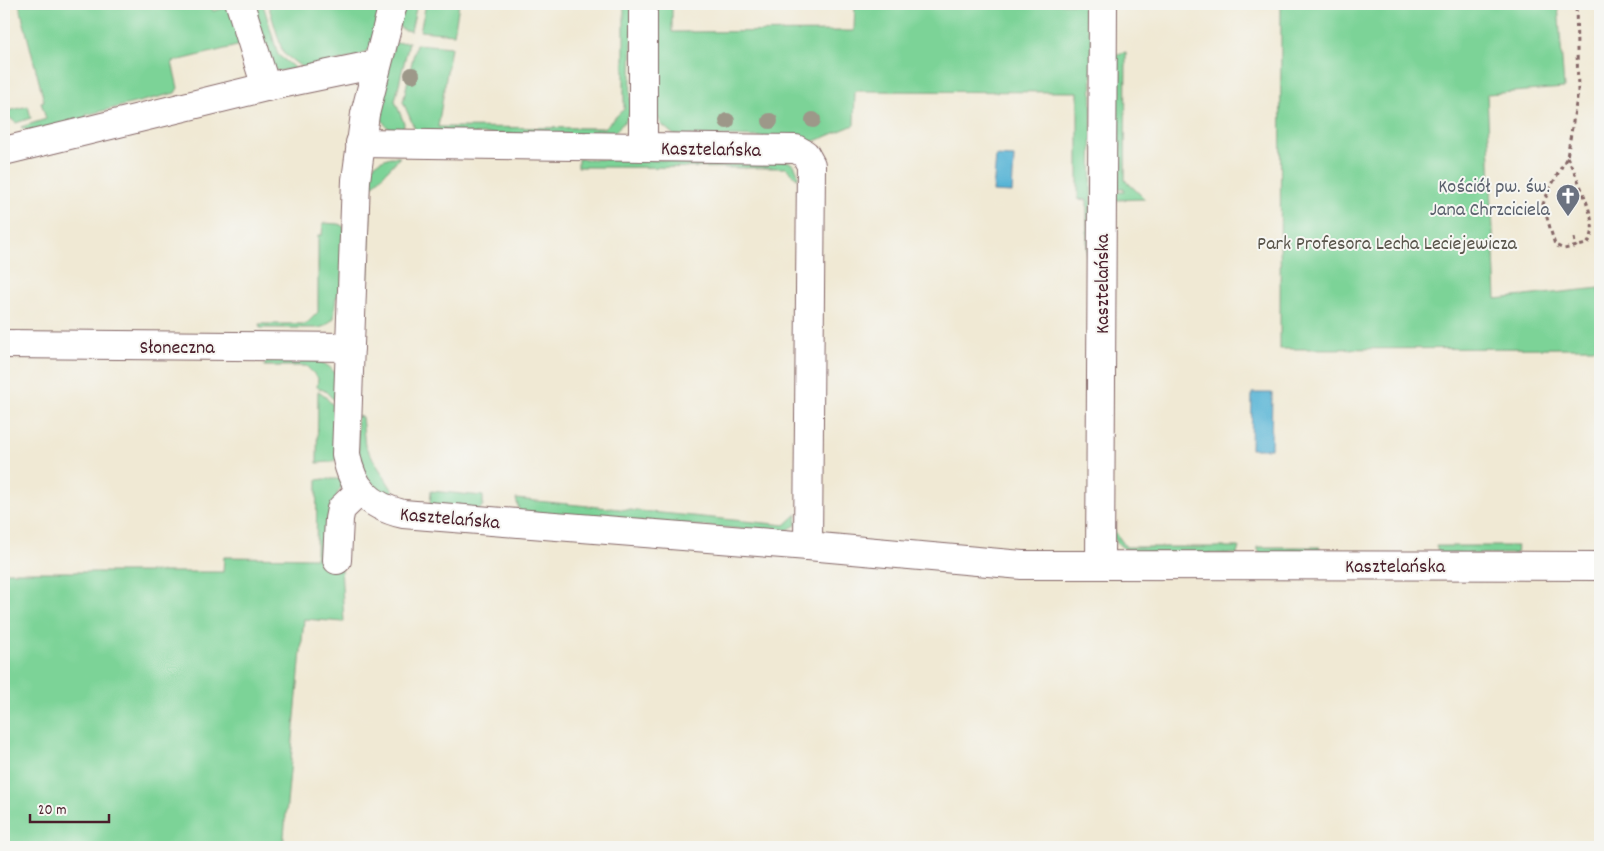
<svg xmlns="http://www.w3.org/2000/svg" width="1604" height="851" font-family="Dekko,sans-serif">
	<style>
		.green { fill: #7cd397; stroke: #637961 }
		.water { fill: #57b4d5; stroke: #506a80 }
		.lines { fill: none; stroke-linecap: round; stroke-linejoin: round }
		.minor-casing { stroke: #846666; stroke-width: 30 }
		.path { stroke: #846666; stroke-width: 3; stroke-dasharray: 4 4; stroke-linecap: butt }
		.minor { stroke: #fff; stroke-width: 28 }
		.tree { fill: #9d9889 }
		.labels { text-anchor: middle; stroke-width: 4; stroke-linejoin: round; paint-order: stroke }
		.street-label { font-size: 20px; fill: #4a1f2b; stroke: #f6f6f2 }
		.worship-label { font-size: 20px; fill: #5b616d; stroke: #f6f6f2; text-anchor: end }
		.park-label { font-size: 20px; fill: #59554b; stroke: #f6f6f2 }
	</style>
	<rect width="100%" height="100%" fill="#f6f6f2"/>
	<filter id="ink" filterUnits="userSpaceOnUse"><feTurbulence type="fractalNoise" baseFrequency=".02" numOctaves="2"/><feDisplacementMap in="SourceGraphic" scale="10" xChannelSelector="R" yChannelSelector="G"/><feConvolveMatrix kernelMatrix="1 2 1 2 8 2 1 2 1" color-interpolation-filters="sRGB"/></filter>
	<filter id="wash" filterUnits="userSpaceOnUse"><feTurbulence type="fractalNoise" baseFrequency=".0096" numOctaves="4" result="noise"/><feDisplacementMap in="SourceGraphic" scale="20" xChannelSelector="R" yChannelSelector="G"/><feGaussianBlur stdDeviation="1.12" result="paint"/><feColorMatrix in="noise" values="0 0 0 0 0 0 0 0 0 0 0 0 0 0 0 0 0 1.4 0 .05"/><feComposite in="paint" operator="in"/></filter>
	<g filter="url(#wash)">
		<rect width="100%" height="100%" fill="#f0e9d4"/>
		<g class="green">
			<polygon points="19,4 211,4 213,11 229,7 241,45 172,62 178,88 175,93 86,115 87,120 31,133 21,127 46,119 41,102 44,101"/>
			<polygon points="249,4 263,4 278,55 296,69 277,71 271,67"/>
			<polygon points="268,4 382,4 371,47 366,52 359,56 304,69 283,53"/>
			<polygon points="404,4 417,4 411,31 404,30 398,26"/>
			<polygon points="426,4 459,4 454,34 420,31"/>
			<polygon points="624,4 633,4 630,112 626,120 613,134 417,134 403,102 416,44 451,47 438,127 604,128 624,109"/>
			<polygon points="656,4 672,4 672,32 854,31 855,4 1092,4 1091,259 1087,261 1087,200 1078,199 1078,92 855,91 854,125 818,140 810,142 804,138 674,135 662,125 656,114"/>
			<polygon points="1281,4 1558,4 1564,88 1487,94 1496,299 1600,288 1600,348 1280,349"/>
			<path d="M409 42 395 101 404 123 403 135C390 131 383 126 379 112L394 43Z"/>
			<polygon points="1126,52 1125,180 1145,199 1115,200 1111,192 1124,192 1124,188 1111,189 1114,55"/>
			<polygon points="4,95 8,111 28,106 31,118 16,123 4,113"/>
			<path d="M390 157H400L371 188 368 279H362L370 169C376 162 382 160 390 157Z"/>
			<path d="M578 159 787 161C796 165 798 170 798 179L786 168 578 167Z"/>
			<polygon points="323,223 339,224 344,227 342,297 336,297 334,318 325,326 319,328 260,328 259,324 306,324 318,312 318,235 322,235"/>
			<path d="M268 357C286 358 330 354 336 377 338 384 335 394 335 401L325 391 317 387 318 378 306 366H264Z"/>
			<path d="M318 391C326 394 329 405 338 407L337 459 331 462 317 463Z"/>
			<polygon points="357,416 362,417 365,446 398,499 407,500 407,504 386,499 359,467"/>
			<polygon points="324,479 343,479 344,483 337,494 344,622 304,619 283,847 4,847 4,572 223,572 224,557 316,558 317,480"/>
			<polygon points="431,491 483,496 483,505 479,510 430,506"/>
			<polygon points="516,499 785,525 797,514 796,525 784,532 520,513"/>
			<path d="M1113 529 1126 547H1239L1237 554 1133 553C1122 549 1116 543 1111 533Z"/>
			<polygon points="1436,546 1517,546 1516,554 1439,554"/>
			<polygon points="1257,547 1320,547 1319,554 1260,554"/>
		</g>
		<g class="water">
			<polygon points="996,156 1014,157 1012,193 993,192"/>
			<polygon points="1252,393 1272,393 1271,449 1251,449"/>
		</g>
	</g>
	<g filter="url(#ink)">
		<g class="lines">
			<defs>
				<g id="minor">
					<polyline points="240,4 266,87"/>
					<path d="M393 4 365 114 356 180 346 454C352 489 370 506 403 514L808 546 1022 565H1100"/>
					<polyline points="1103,4 1100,565 1600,566"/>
					<polyline points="360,143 796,149 805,154 811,165 808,546"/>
					<polyline points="643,147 643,4"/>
					<polyline points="4,151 266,87 377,64"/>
					<polyline points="4,344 350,347"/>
					<polyline points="337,560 339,519 341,509 361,490"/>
				</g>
			</defs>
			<use href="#minor" class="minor-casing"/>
			<g class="path">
				<path d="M1567 157C1575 173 1598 220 1591 237 1591 239 1589 241 1587 244L1564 249 1555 245 1543 204 1549 190 1567 157 1578 92 1576 4"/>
				<polyline points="1574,238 1576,247"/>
			</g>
			<use href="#minor" class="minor"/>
		</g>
		<g class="tree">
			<circle cx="412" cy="75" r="8"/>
			<circle cx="813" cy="120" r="8"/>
			<circle cx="727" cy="121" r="8"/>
			<circle cx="770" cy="121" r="8"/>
		</g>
	</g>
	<defs>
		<symbol id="church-pin" viewBox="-11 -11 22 30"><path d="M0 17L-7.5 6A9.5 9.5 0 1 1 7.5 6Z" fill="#6b7280" stroke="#f6f6f2"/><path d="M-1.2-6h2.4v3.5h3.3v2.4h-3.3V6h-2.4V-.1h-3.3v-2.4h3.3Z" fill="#fff"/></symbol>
	</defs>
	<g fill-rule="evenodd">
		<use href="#church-pin" x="1554" y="182" width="28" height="38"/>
	</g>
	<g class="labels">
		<g class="street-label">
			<text transform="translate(711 148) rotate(1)" y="7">Kasztelańska</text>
			<text transform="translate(1101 284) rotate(-90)" y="7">Kasztelańska</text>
			<text x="177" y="353">Słoneczna</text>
			<text transform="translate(450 517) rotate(5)" y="7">Kasztelańska</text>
			<text x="1395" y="572">Kasztelańska</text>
		</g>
		<g class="worship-label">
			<text x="1550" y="192">Kościół pw. św.<tspan x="1550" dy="23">Jana Chrzciciela</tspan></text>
		</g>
		<g class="park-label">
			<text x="1387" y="249">Park Profesora Lecha Leciejewicza</text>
		</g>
	</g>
	<rect width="1604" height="851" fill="none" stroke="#f6f6f2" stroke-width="20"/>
	<path d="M30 814v8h79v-8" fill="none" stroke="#4a1f2b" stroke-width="2.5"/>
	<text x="38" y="814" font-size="15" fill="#4a1f2b" stroke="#f6f6f2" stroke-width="4" paint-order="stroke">20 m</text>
</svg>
